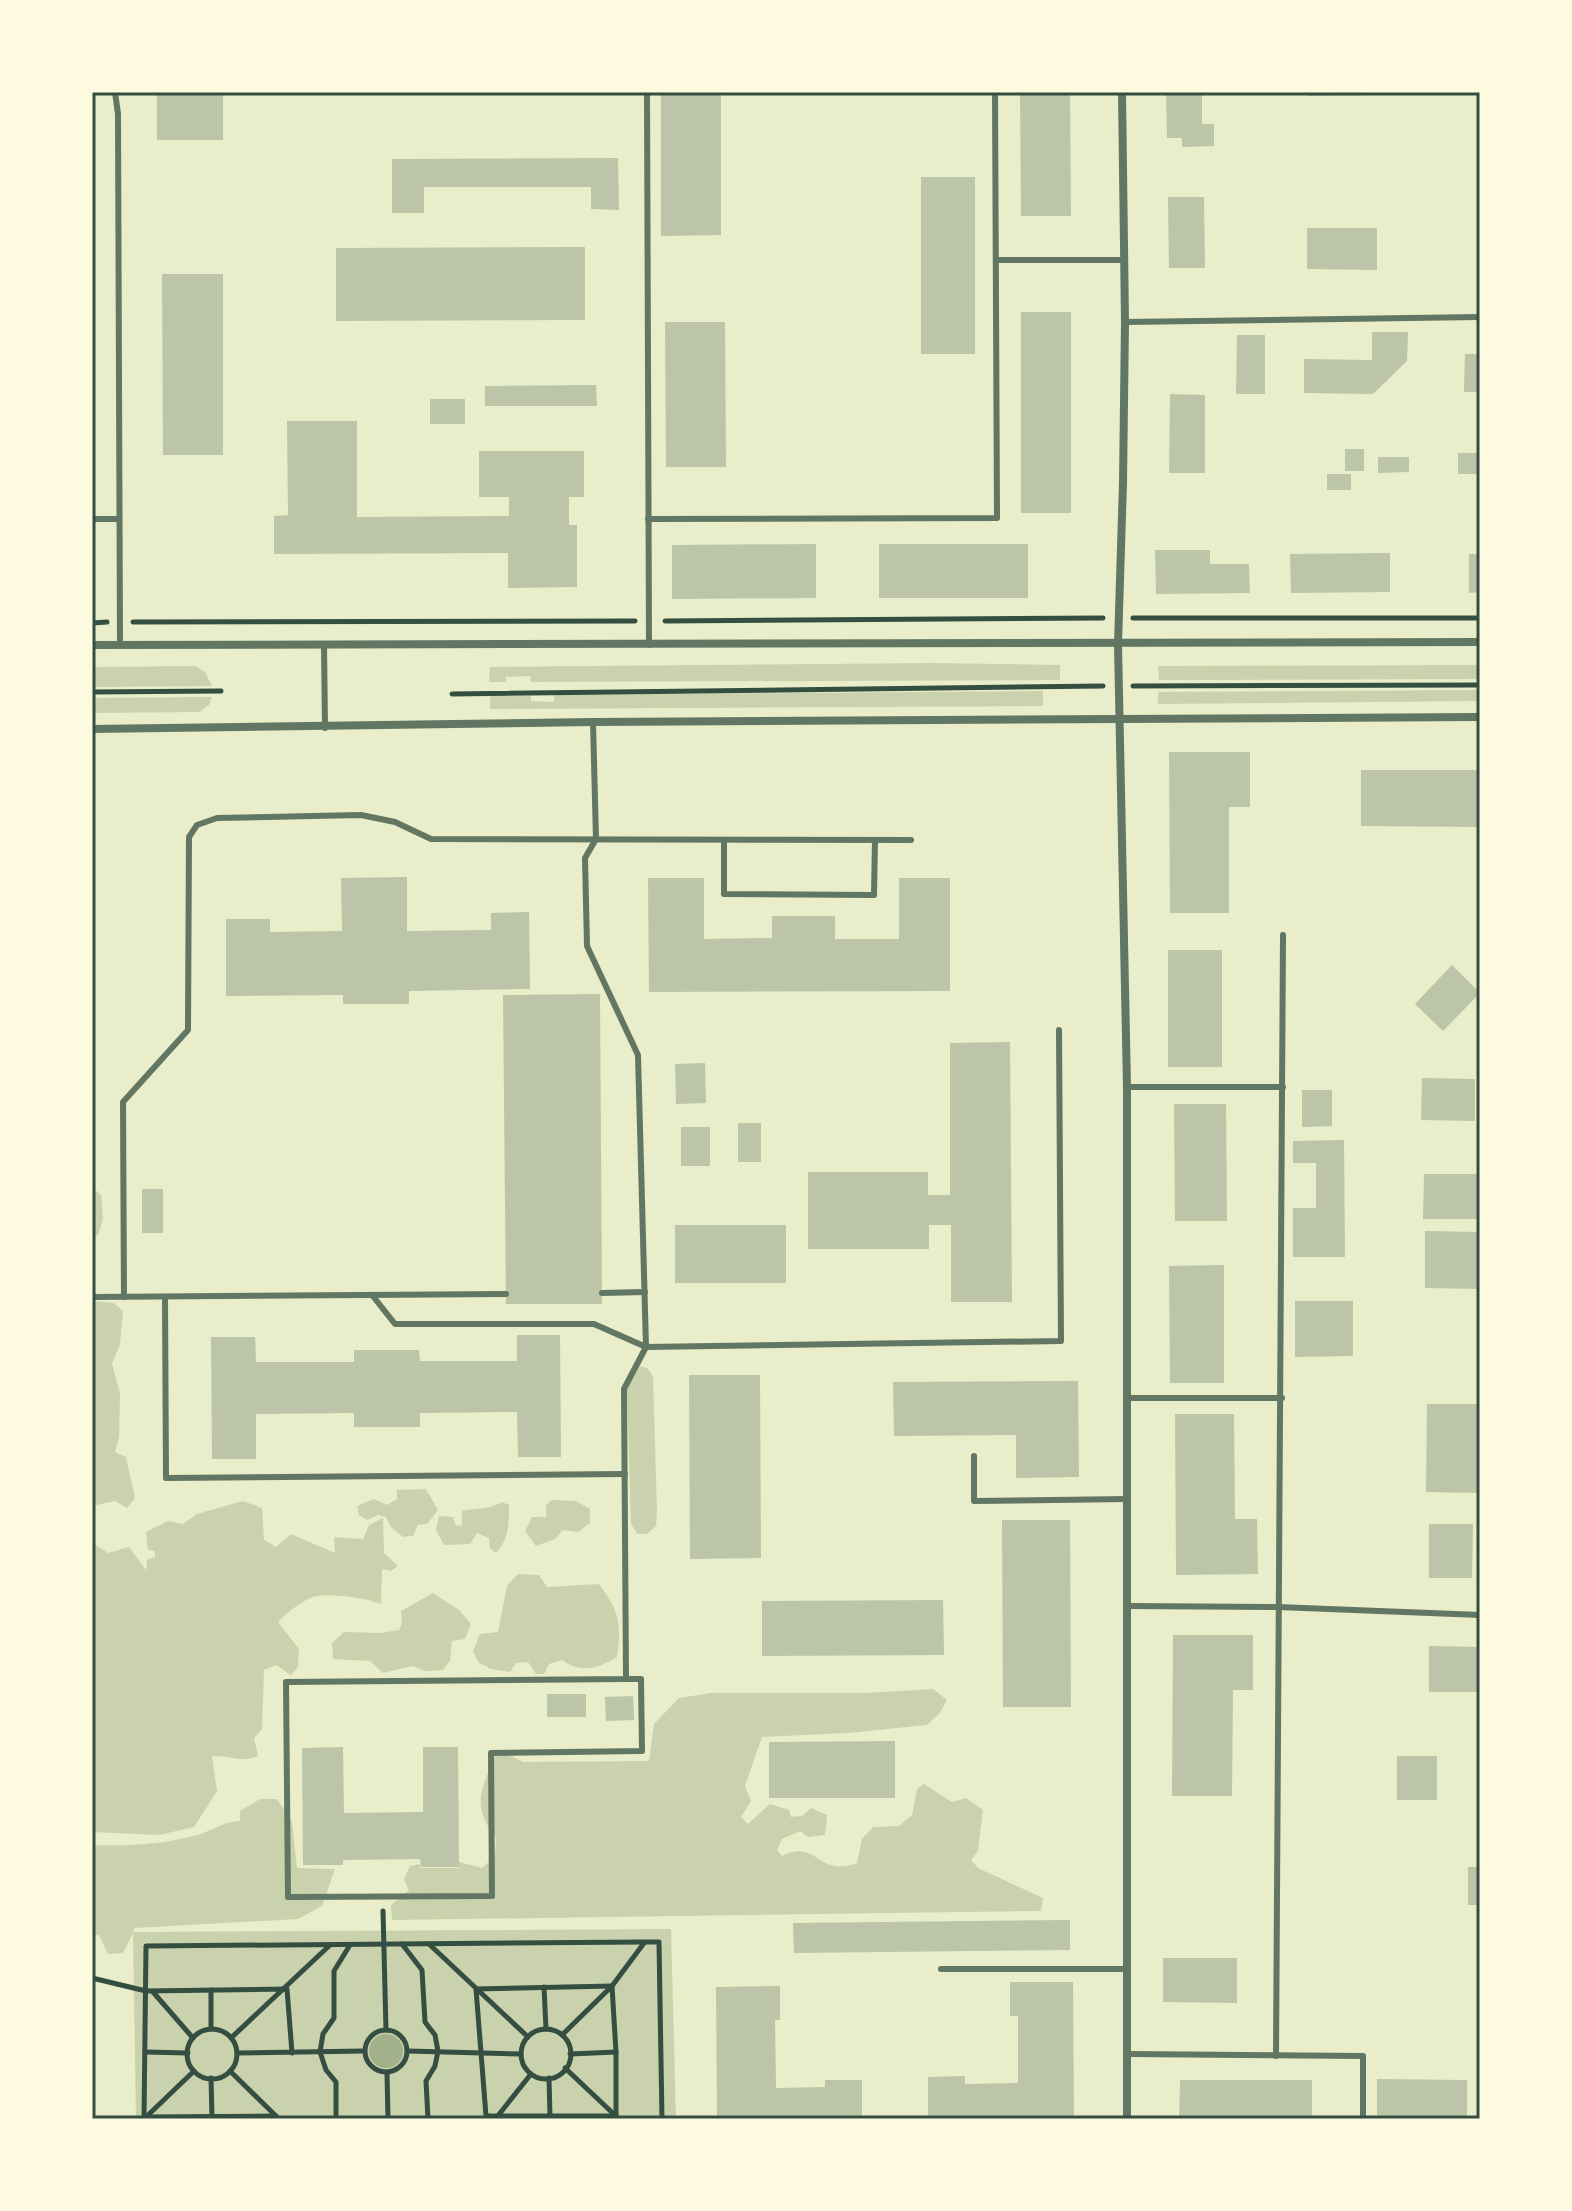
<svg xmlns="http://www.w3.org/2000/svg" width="1572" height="2211" font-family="'Sofia Sans Condensed',sans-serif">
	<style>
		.green { fill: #cad2ad }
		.water { fill: #a3b18a }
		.building { fill: #bcc5a7 }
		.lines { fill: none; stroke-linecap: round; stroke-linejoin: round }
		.path { stroke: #344e41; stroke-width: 5 }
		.service { stroke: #617663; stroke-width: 6 }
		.minor { stroke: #617663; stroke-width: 8 }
		.neatline { fill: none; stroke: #344e41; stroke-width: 3 }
	</style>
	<rect width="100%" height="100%" fill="#e9edc9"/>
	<g class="green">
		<polygon points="933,663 1060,665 1060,680 531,682 530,676 506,677 506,682 489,682 490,667"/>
		<polygon points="1480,665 1480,679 1159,680 1158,666"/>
		<polygon points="196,666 205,672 212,686 92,687 92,667"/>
		<polygon points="1480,690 1480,701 1158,704 1158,692"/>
		<polygon points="1043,691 1043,706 490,709 490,696 531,696 531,701 554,702 554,695"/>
		<polygon points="212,697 209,705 199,712 92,713 92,698"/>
		<polygon points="92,1187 101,1195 103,1219 98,1235 92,1238"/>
		<polygon points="92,1301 114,1303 123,1311 120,1344 112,1364 120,1393 119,1437 115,1452 126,1457 135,1498 127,1508 115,1501 92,1506"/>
		<polygon points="640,1366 647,1368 653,1376 657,1513 656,1526 647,1534 637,1534 631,1523 627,1390"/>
		<polygon points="426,1489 438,1510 427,1524 418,1525 413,1536 403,1537 390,1526 386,1517 378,1515 367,1520 359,1515 357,1506 374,1499 387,1505 397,1499 397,1490"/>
		<polygon points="552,1500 576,1501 590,1509 590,1523 578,1532 563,1530 555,1539 536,1546 525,1531 532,1517 546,1517 546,1505"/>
		<path d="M243 1501 262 1508 264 1540 276 1547 291 1534 335 1553 334 1537 363 1539 369 1525 383 1518 384 1553 398 1566 391 1571 382 1569 381 1604C368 1598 327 1592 313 1597 300 1602 288 1612 278 1622L299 1649 298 1667 291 1675 276 1665 264 1670 262 1729 254 1738 258 1756C242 1763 228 1755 212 1756L217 1791 194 1827 159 1835 92 1832V1529L93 1543 108 1553 129 1547 146 1570 147 1560 155 1557V1551L148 1550 146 1532 168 1521 183 1524 197 1514Z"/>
		<path d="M502 1502 509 1505C509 1524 509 1539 496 1553L490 1548 489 1538 477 1533 470 1544 444 1545 436 1530 439 1516 453 1517 456 1526 462 1525V1511C478 1507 486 1511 502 1502Z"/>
		<path d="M518 1574 539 1575 547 1587 599 1584C619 1611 622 1624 617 1657 599 1668 581 1674 562 1660L549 1664 544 1674H536L528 1662 516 1663 510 1672 491 1669 478 1662 473 1651 480 1634 498 1632 507 1586Z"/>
		<polygon points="433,1593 459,1610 471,1624 465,1639 452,1641 450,1661 443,1670 425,1671 413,1666 383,1673 370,1661 333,1659 332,1643 344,1632 380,1633 399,1630 402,1623 401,1611"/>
		<path d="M933 1689 947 1700 939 1714 927 1725 848 1733 762 1737 745 1786 751 1801 741 1817 748 1824 770 1804 789 1810 791 1817 802 1816 811 1808 827 1815 825 1835 808 1837 800 1831 782 1839 777 1850 782 1856C817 1838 818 1878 857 1863L862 1839 873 1827 899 1826 912 1815 917 1789 924 1784 952 1802 966 1798 983 1810 978 1851 971 1860 978 1868 1043 1898 1041 1911 392 1920 391 1905 409 1890 404 1879 410 1866 420 1864V1868H459V1862L482 1868 495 1856 496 1838C471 1806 481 1790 495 1756L509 1755 523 1762 649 1761 654 1724 679 1698 711 1693H864Z"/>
		<path d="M260 1799H277L292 1822 297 1868 335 1869 322 1906 298 1919 135 1928 133 1932 671 1929 676 2119H136L133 1933 123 1953 108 1954 99 1935 92 1936V1845C127 1846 159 1845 193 1836 212 1832 220 1822 240 1821V1811Z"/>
	</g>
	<circle class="water" cx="386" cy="2051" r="17"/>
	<g class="building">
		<rect x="157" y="92" width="66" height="48"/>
		<polygon points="661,92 721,92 721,235 661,236"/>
		<polygon points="1020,92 1070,92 1071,216 1021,216"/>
		<polygon points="1166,92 1202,92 1202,124 1214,124 1214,146 1182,147 1182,138 1167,138"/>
		<polygon points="1308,92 1378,92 1378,95 1308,96"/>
		<polygon points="618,158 619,210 591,209 591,187 424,187 424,213 392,213 392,159"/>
		<rect x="921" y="177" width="54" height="177"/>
		<polygon points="1168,197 1204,197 1205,268 1169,268"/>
		<polygon points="1307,228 1377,228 1377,270 1307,269"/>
		<polygon points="585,247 585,320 336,321 336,248"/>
		<polygon points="162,274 223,274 223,455 163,455"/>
		<rect x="1021" y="312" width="50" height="201"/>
		<polygon points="665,322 725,322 726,467 666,467"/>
		<polygon points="1372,332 1408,332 1407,361 1373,394 1304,393 1304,359 1372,360"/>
		<polygon points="1237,335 1265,335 1265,394 1236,394"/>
		<polygon points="1465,354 1480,354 1480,392 1464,392"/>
		<polygon points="596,385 597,406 485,406 485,386"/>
		<polygon points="1170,394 1205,395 1205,473 1169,473"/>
		<rect x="430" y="399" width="35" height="25"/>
		<polygon points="287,421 357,421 357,517 509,516 509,497 479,497 479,451 584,451 584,497 569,497 569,525 577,525 577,587 508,588 508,553 274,554 274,516 288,515"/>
		<rect x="1345" y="449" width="19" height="22"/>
		<rect x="1458" y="453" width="19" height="21"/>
		<polygon points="1378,457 1409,457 1409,472 1378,473"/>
		<rect x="1327" y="474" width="24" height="16"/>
		<polygon points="816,544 816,598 672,599 672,545"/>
		<rect x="879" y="544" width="149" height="54"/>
		<polygon points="1155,550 1210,550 1210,564 1249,564 1250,593 1156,594"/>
		<polygon points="1390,553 1390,592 1291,593 1290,554"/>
		<polygon points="1469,554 1480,554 1480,592 1469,593"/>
		<polygon points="1169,752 1250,752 1250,807 1229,807 1229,913 1170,913"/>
		<polygon points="1361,770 1477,770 1477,827 1361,826"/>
		<polygon points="407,877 407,931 491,930 491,913 529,912 530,989 409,991 409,1004 343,1004 343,995 226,996 226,919 270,919 270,932 342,931 341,878"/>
		<polygon points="648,878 704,878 704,939 772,938 772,916 835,916 835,939 899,939 899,878 950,878 950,991 649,992"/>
		<rect x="1168" y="950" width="54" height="117"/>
		<polygon points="1452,965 1480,993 1443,1031 1415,1004"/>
		<polygon points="600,994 602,1304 506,1304 503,995"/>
		<polygon points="1010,1042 1012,1302 951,1302 951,1225 929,1225 929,1249 808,1249 808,1172 928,1172 928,1195 950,1195 950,1043"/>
		<polygon points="705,1063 706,1103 676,1104 675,1064"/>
		<polygon points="1422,1078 1475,1079 1475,1121 1421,1120"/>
		<polygon points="1302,1090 1332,1090 1332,1126 1302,1127"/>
		<polygon points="1174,1104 1226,1104 1227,1221 1175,1221"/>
		<rect x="738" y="1123" width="23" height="39"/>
		<rect x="681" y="1127" width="29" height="39"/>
		<polygon points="1344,1140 1345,1257 1293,1257 1293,1208 1316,1208 1316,1163 1293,1163 1293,1141"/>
		<polygon points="1424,1174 1480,1174 1480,1219 1423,1219"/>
		<rect x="142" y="1189" width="21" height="44"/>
		<rect x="675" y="1225" width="111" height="58"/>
		<polygon points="1425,1231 1480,1232 1480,1289 1425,1288"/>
		<polygon points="1224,1265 1224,1383 1170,1383 1169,1266"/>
		<polygon points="1295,1301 1353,1301 1353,1356 1295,1357"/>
		<polygon points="517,1335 560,1335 561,1457 518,1457 517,1412 420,1413 420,1427 354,1427 354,1413 256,1414 256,1459 212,1459 211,1337 255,1337 256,1362 354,1362 354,1350 419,1350 420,1361 517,1361"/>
		<polygon points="689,1375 760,1375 761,1558 690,1559"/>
		<polygon points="1078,1381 1079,1477 1016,1478 1016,1435 894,1436 893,1382"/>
		<polygon points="1427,1404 1480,1404 1480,1493 1426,1492"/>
		<polygon points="1175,1414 1234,1414 1235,1519 1257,1519 1258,1574 1176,1575"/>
		<polygon points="1002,1520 1070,1520 1071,1707 1003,1707"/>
		<polygon points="1429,1524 1473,1524 1472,1578 1429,1578"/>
		<polygon points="943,1600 944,1655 762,1656 762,1601"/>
		<polygon points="1173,1635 1253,1635 1253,1690 1233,1690 1232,1796 1172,1796"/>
		<polygon points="1429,1646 1480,1647 1480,1692 1429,1692"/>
		<rect x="547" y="1694" width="39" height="23"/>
		<polygon points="633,1696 634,1720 606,1721 605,1697"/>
		<polygon points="895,1741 895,1798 769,1798 769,1742"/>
		<polygon points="343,1747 344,1813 423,1812 423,1747 458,1747 459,1867 421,1867 420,1859 343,1860 343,1865 303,1865 302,1748"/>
		<rect x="1397" y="1756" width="40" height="44"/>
		<rect x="1468" y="1867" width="12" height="38"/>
		<polygon points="1070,1920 1070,1950 794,1953 793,1923"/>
		<polygon points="1163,1958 1237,1958 1237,2003 1163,2002"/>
		<polygon points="1010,1982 1073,1982 1074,2119 928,2119 928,2077 965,2076 965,2084 1018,2083 1018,2016 1010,2016"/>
		<polygon points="780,1986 780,2020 775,2020 776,2088 825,2087 825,2080 862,2080 862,2119 717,2119 716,1987"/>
		<polygon points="1377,2079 1467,2080 1467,2119 1377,2119"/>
		<polygon points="1180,2080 1312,2080 1312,2119 1179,2119"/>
	</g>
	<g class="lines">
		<g class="path">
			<polyline points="1133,618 1480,618"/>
			<polyline points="665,621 1103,618"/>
			<polyline points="133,622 635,621"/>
			<polyline points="92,623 107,622"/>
			<polyline points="1133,686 1480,685"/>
			<polyline points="92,692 221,691"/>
			<polyline points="452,694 1103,686"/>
			<polyline points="383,1911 386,2030"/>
			<polyline points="402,1944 422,1970 425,2022 435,2035 438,2051 435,2066 426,2081 428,2119"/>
			<polyline points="429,1944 528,2037"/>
			<polyline points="92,1978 146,1991 287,1989 292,2053"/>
			<polygon points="612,1986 616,2052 616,2116 486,2116 476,1989"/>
			<polyline points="544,1987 546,2029"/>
			<polyline points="211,1990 211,2029"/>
			<polyline points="153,1992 193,2038"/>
			<circle cx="546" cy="2054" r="25"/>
			<circle cx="212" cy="2054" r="25"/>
			<circle cx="386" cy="2051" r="21"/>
			<polyline points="562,2035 612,1986 644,1943"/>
			<polyline points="231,2038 330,1945"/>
			<polyline points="408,2051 521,2054"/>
			<polyline points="146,2052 188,2053"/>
			<polyline points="237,2053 364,2051"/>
			<polyline points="570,2054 616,2052"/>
			<polyline points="565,2068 619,2119"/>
			<polyline points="230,2071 279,2119"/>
			<polyline points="387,2073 388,2119"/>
			<polyline points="211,2078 212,2117"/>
			<polyline points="549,2078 550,2116"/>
			<polyline points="146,2117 276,2116"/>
			<polyline points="146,2117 194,2071"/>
			<polyline points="497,2117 531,2074"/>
			<polyline points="144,2119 146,1946 644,1942 659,1942 662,2119"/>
			<polyline points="336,2119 336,2082 326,2070 320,2052 323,2034 334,2018 334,1971 350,1945"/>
		</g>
		<g class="service">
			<polyline points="115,92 118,114 120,645"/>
			<polyline points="647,92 649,645"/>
			<polyline points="996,260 1124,260"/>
			<polyline points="1125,322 1480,317"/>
			<polyline points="92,519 119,519"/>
			<polyline points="648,519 997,518 995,92"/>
			<polyline points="324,645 325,728"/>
			<polyline points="593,722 596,839 585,858 587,946 638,1055 646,1347 624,1389 626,1679 641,1679 642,1751 491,1753 492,1896 288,1897 286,1682 626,1679"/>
			<polyline points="724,840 724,894 874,895 875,840"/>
			<polyline points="1127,1087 1283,1087"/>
			<polyline points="602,1293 645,1292"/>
			<polyline points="372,1295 395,1324 594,1324 646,1347 1061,1341 1059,1030"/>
			<polyline points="92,1297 506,1294"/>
			<polyline points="124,1297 123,1102 188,1030 189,837 197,825 217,818 361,815 395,822 431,839 911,840"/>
			<polyline points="165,1297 166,1478 625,1474"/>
			<polyline points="1126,1398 1282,1398"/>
			<polyline points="974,1456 974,1501 1128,1499"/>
			<polyline points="1127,1606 1278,1607 1480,1615"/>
			<polyline points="941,1969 1128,1969"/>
			<polyline points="1128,2054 1363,2056 1363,2119"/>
			<polyline points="1276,2056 1283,935"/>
		</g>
		<g class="minor">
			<polyline points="1122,92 1125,322 1123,483 1118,644 1127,1087 1127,2119"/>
			<polyline points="92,645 1480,642"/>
			<polyline points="92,729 593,722 1480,717"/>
		</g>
	</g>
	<rect width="1572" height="2211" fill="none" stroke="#fefae0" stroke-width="188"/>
	<rect x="94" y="94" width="1384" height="2023" class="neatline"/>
</svg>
